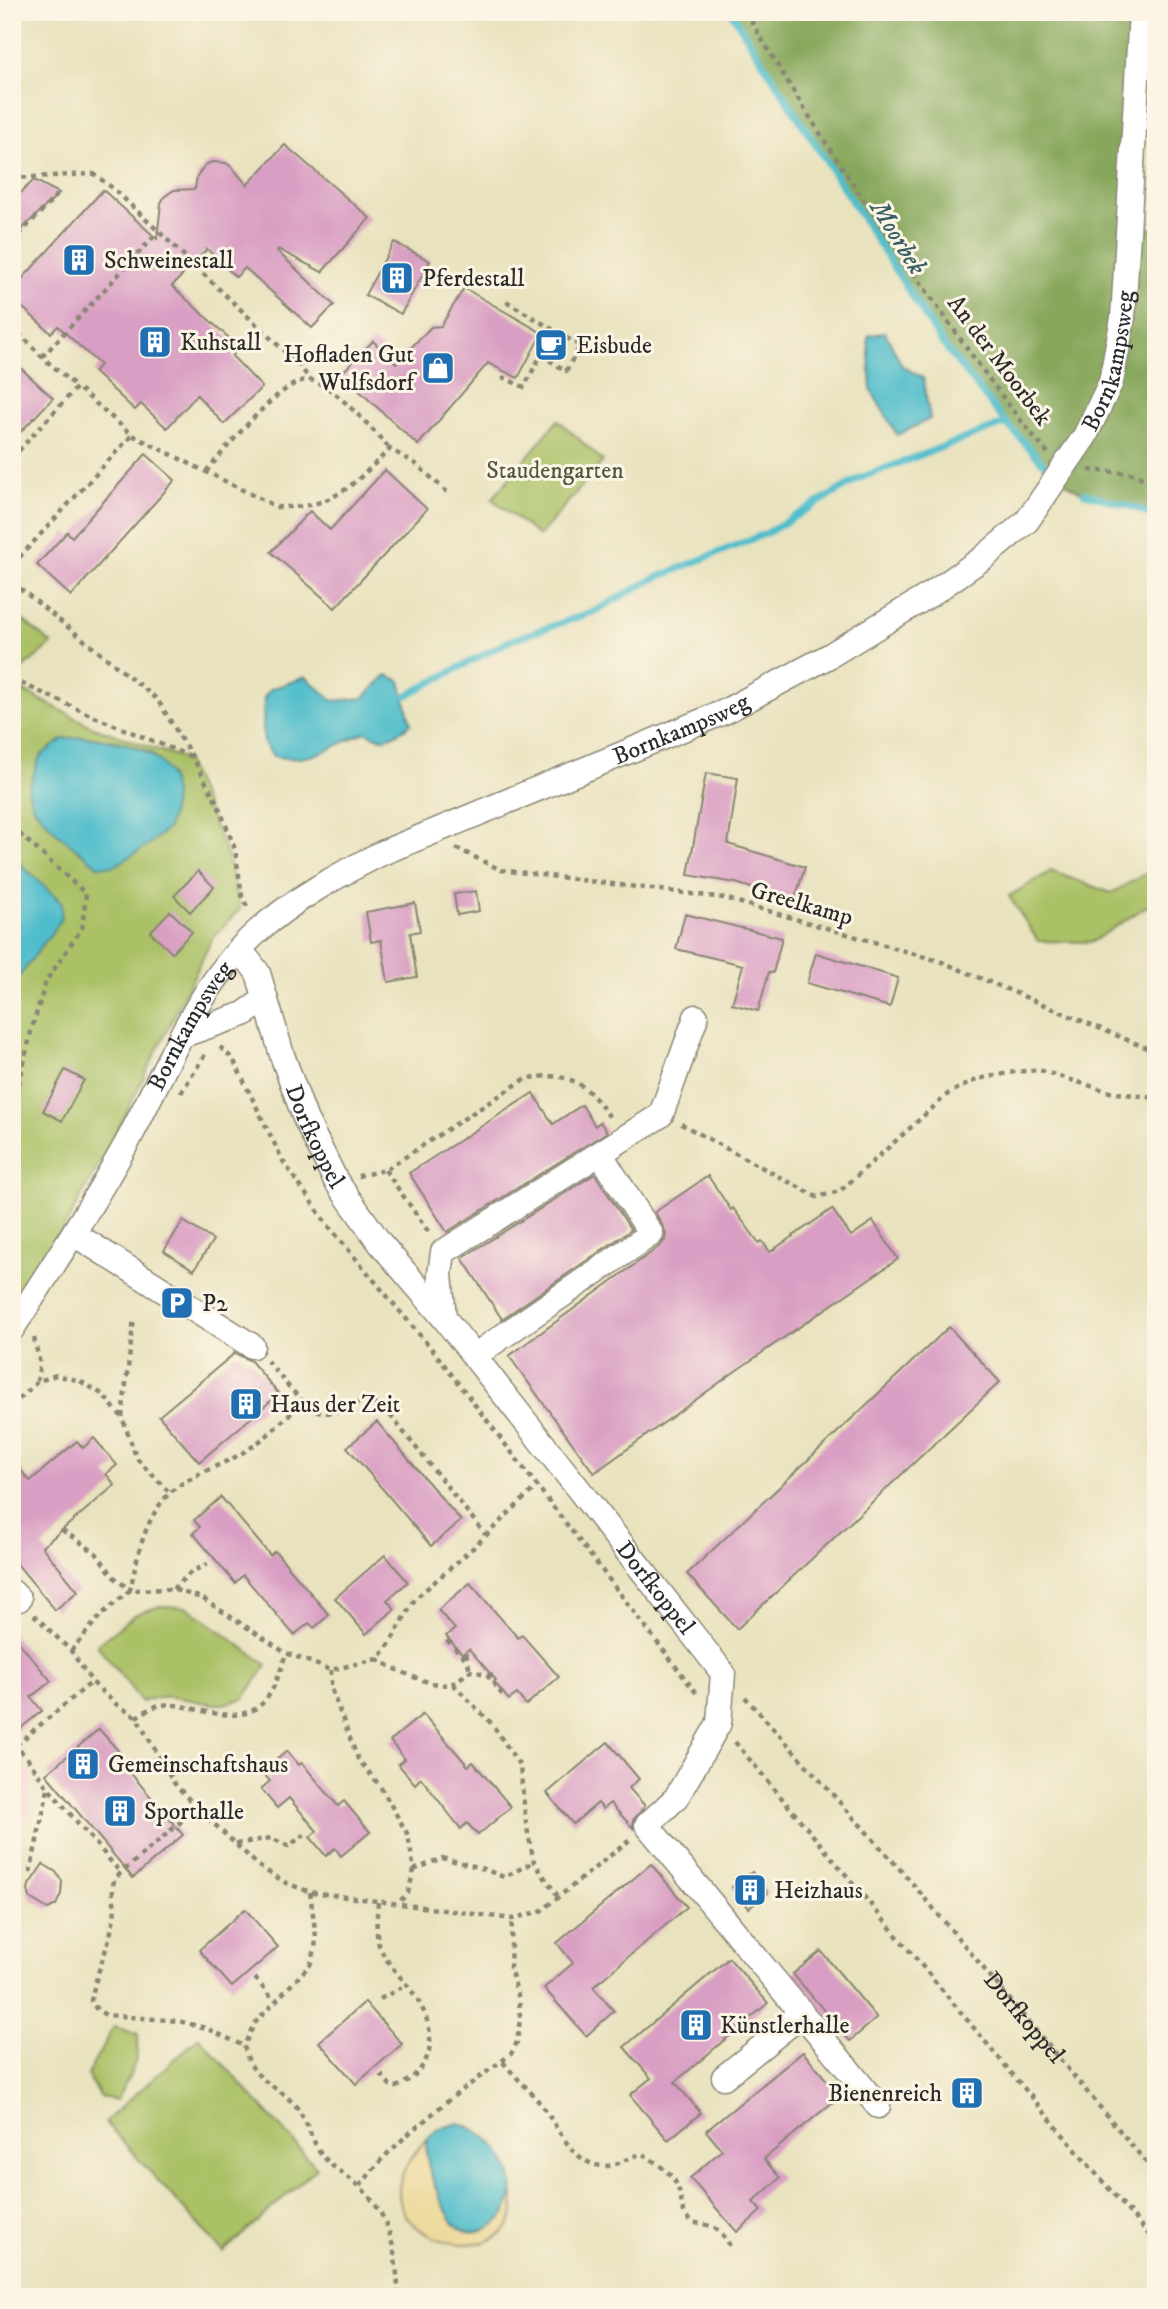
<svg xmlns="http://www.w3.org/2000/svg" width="1168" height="2309" font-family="'IM FELL DW Pica',serif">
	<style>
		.built { fill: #f6cfd6 }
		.green { fill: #aac166; stroke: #6a7648; stroke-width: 2; fill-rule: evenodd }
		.forest { fill: #87a75b; stroke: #596943; stroke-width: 2 }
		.sand { fill: #eeda9e; stroke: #8c8264; stroke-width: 2 }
		.water { fill: #50bdcb; stroke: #3e747b; stroke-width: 2 }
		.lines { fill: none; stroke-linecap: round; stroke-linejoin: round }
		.stream { stroke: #50bdcb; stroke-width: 7 }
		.building { fill: #d99ec3 }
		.minor-casing { stroke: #8a8674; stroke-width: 27 }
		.path { stroke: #8a8674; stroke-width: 4.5; stroke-dasharray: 5 5; stroke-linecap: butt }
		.minor { stroke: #fff; stroke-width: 24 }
		.labels { text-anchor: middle; stroke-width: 6; stroke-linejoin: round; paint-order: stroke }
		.poi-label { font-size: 24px; fill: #2b2b2b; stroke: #fcf5e5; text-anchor: start }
		.street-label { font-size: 24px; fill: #2b2b2b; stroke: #fcf5e5 }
		.park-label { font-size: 24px; fill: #51583d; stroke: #fcf5e5 }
		.water-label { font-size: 26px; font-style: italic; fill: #385e63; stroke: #fcf5e5 }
	</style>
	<rect width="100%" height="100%" fill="#fcf5e5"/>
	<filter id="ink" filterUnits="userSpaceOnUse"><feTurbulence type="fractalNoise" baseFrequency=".0143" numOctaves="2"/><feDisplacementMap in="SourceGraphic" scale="14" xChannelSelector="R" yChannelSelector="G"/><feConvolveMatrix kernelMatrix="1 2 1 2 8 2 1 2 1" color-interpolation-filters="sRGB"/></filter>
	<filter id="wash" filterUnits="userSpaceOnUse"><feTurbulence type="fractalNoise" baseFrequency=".00686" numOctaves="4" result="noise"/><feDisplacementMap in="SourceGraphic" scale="28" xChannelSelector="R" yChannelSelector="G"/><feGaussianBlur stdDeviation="1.57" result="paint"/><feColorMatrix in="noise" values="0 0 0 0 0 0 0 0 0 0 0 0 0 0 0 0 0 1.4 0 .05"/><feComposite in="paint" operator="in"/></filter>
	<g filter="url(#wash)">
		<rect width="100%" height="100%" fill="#e9e2be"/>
		<polygon class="built" points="12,1757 32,1773 30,1813 12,1849"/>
		<g class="green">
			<polygon points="558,420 603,461 539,536 492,499"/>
			<polygon points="12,611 52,644 12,677"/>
			<path d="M12 685 93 727 185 759 227 854 240 909 212 939 114 1137 63 1230 12 1308V986L60 920 62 903 12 856ZM85 737 117 741 151 752 170 776 98 866 57 833 33 807Z"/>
			<polygon points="1156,868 1156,900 1092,942 1038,941 1009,896 1051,871 1111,893"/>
			<path d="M160 1606 187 1607 267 1665 243 1699C236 1700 228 1704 221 1704 193 1704 168 1689 142 1702L97 1645 136 1614Z"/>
			<path d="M114 2027 138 2034C140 2060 129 2078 116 2100L101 2097 87 2075Z"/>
			<polygon points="199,2037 317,2168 223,2252 105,2122"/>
		</g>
		<path class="forest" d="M731 12H1133L1131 214 1156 232V517C1133 507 1105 503 1083 493 1035 470 976 387 942 343Z"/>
		<path class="sand" d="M429 2137C421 2163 440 2205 457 2226L505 2214 513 2196C530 2286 324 2240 429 2137Z"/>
		<g class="water">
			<polygon points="885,332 902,366 923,378 930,419 897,435 871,390 868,336"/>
			<path d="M387 675 400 681 411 724C394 736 385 744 366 732 331 746 312 765 273 756L264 743 263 729 264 698 270 689 306 677 333 701 363 698Z"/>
			<path d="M85 737C123 742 172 748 174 796 174 807 170 818 168 828L148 845 115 866H98L57 833 33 807 28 790 40 756 63 739Z"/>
			<polygon points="12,856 62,903 61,920 12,986"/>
			<path d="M459 2123C495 2133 529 2179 504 2215 494 2229 471 2238 457 2226 444 2214 417 2152 430 2136 437 2128 449 2126 459 2123Z"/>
		</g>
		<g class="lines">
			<g class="stream">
				<polyline points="731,12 942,343 1006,423 1051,471"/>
				<polyline points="1084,493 1136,508 1156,517"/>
				<polyline points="406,696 511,640 593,612 653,579 767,533 860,478 1006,423"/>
			</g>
		</g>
		<g id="blocks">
			<g class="building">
				<polygon points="285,145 370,218 322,272 278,249 277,251 334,305 312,328 245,268 236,277 207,249 172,286 240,348 232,356 262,387 224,424 197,395 167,428 141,404 135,410 94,372 100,365 58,326 51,333 12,298 12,290 103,190 157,239 161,203 164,197 174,190 195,189 197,176 205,165 212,162 226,163 232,167 247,185"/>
				<polygon points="34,180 59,193 12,239 12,201"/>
				<polygon points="394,242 430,261 401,314 365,295"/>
				<polygon points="464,288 542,333 518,378 488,363 418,445 341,374 373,341 396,363 431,327 441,326"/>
				<polygon points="12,360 53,398 12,441"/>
				<polygon points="146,454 175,480 71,596 37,565 67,532 72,537"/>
				<polygon points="385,470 427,509 335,608 271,552 310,511 330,530"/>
				<polygon points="706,773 738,778 728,844 805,867 794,902 736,883 688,875"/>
				<polygon points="198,871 214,887 190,912 174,896"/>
				<polygon points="476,891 479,911 457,915 454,894"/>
				<polygon points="415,903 420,931 410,933 417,977 388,982 381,940 371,942 366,912"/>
				<polygon points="170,911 192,932 172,953 150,932"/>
				<polygon points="685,914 782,938 773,973 769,972 758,1011 732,1004 743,965 676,949"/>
				<polygon points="816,953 898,978 890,1007 807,983"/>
				<polygon points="65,1070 84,1080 62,1121 43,1111"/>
				<polygon points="533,1093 553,1124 582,1105 595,1126 600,1122 607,1132 447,1232 409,1173"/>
				<polygon points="595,1174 631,1230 502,1319 462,1258"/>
				<polygon points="708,1176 731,1210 733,1208 759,1243 762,1241 770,1252 832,1209 851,1236 873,1221 898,1259 737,1370 594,1473 509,1356 660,1246 665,1240 666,1233 655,1212"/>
				<polygon points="183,1221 213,1240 194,1270 164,1251"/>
				<polygon points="949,1327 1000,1382 737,1629 687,1574"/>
				<polygon points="235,1353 251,1361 279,1394 199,1462 159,1416"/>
				<polygon points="377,1422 461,1521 431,1546 347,1447"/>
				<polygon points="94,1438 117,1465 106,1474 115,1485 42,1547 78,1591 55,1610 12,1558 12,1460 30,1481 77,1441 83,1448"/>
				<polygon points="221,1497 270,1555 275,1551 329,1615 314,1628 309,1623 294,1635 243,1575 235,1583 193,1533 200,1527 194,1520"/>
				<polygon points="385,1555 408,1582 387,1600 395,1609 366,1634 335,1598"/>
				<polygon points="470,1583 518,1638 522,1635 559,1677 526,1705 517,1694 509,1700 494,1682 496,1680 469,1649 462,1654 446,1636 455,1629 438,1610"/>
				<polygon points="12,1634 51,1681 31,1697 42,1711 12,1735"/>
				<polygon points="423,1714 468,1766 473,1762 511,1807 478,1835 467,1823 461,1829 421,1778 415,1784 398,1764 405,1759 390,1741"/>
				<polygon points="99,1729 121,1754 117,1757 183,1835 133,1878 46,1774"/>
				<polygon points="608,1742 639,1779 629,1788 645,1806 633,1820 633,1828 610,1803 603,1809 598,1803 573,1824 547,1793"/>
				<polygon points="287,1751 299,1765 302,1763 338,1806 344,1801 370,1832 341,1856 335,1848 326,1856 310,1837 317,1831 289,1798 277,1808 261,1789 270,1781 262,1772"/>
				<polygon points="43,1864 56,1872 62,1881 61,1894 56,1905 48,1909 30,1898 28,1890 29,1885"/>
				<polygon points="651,1864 687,1907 593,1987 614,2011 586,2036 544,1988 573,1963 557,1943"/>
				<polygon points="752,1872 768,1893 749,1908 732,1887"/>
				<polygon points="245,1909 278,1947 232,1987 199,1950"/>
				<polygon points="821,1951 877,2018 850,2041 793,1974"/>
				<polygon points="729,1958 768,2003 675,2082 701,2113 668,2140 630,2095 651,2078 624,2047"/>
				<polygon points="365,2002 402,2044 356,2084 319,2042"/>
				<polygon points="803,2052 840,2096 764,2159 780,2178 753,2202 761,2211 737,2232 690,2178 722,2150 706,2131"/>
			</g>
		</g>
	</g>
	<g filter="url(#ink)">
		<use href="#blocks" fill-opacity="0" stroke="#8a8674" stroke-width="2"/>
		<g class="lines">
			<defs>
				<g id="minor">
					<path id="s2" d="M240 949 258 973 282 1055 305 1118 336 1181 380 1243 444 1318 723 1673 719 1723 676 1798 647 1825 878 2106"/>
					<polyline points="183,1035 244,1014 265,999"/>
					<polyline points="74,1234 252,1346"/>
					<polyline points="444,1318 440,1274 443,1252 661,1115 696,1017"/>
					<path id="s3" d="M12 1329C53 1266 93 1204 129 1139 166 1069 197 986 257 932 294 899 338 875 382 853L724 712 829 656 931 594 983 558 1027 521 1085 436 1111 382 1123 318 1141 12"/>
					<polyline points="474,1356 651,1234 601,1155"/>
					<polyline points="12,1592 19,1599"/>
					<polyline points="724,2077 789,2025 800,2010"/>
				</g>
			</defs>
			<use href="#minor" class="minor-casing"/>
			<g class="path">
				<path d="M746 12C804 112 868 209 935 303 971 354 1007 406 1048 453"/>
				<polyline points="12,178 94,174 114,189 300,366 310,380"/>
				<polyline points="12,242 59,193"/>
				<polyline points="12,325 42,357 77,387"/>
				<polyline points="42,357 159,231"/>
				<polyline points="502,377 524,387 541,355 566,371 580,346 506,301"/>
				<path d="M12 458 77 387 132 435 277 507C334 509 351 486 390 449L416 464 447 492"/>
				<polyline points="1089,470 1135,474 1156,487"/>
				<path d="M206 471C226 450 281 378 309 380 330 381 376 433 390 449"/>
				<polyline points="12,558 16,561 132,435"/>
				<polyline points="12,582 157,699 193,758 219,807 235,849 242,896 249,911"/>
				<polyline points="12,679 97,718 192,757"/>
				<polyline points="12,827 86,894 82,928 46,981 31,1032 12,1115"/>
				<polyline points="456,848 501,870 724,898 942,962 1156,1052"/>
				<polyline points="220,1047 233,1059 283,1161 326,1223 439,1358 697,1694"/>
				<polyline points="181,1093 206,1053"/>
				<polyline points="681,1124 817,1197 840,1191 949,1093 978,1079 1014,1072 1039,1070 1110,1092 1156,1098"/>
				<polyline points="385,1170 430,1234"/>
				<path d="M358 1176 385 1170 525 1079C570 1070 586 1083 611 1119"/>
				<polyline points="34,1338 40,1364 37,1381"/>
				<path d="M267 1361C279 1374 302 1406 318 1411 343 1420 355 1389 386 1410L485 1534"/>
				<polyline points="12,1406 37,1382 56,1375 80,1381 102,1394 122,1417 137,1459 170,1493"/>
				<polyline points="122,1417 134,1318"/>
				<path d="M62 1530 96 1553 114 1577 130 1590C138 1556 144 1517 171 1492 192 1473 223 1466 247 1450 268 1437 285 1418 304 1401"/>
				<polyline points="173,1589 191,1572 208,1564"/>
				<polyline points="34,1615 71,1651 92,1682 116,1704 136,1717 175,1784 197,1808 260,1867 286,1883 310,1892 512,1919 541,1911 631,1839"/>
				<polyline points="447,1640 467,1660"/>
				<polyline points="71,1651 100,1616 130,1590 172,1589 202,1598 286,1653 331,1670 377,1659 386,1650 415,1599 473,1548 538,1485"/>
				<polyline points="466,1653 470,1671"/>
				<path d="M377 1659C392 1668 434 1689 451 1684 457 1682 464 1675 470 1671L497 1676"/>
				<polyline points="331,1670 331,1689 358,1759 380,1786 408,1835 414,1870 408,1893 397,1904"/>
				<polyline points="487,1675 505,1698"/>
				<polyline points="453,1684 492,1724 520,1766 526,1823 534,1862 559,1898"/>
				<path id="s1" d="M745 1697 907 1877 1156 2174"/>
				<path d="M136 1717C143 1713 152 1707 160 1705 173 1703 191 1708 203 1711 260 1724 271 1702 286 1653"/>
				<polyline points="735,1742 1085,2161 1156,2243"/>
				<polyline points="12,1744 24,1754 48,1788 120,1872"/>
				<polyline points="16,1745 92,1682"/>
				<path d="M197 1808 115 1878C109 1895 117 1901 114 1916 110 1945 96 1972 91 2001L97 2010 106 2015 179 2021 206 2028 244 2046"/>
				<polyline points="236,1844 271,1838 288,1846 305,1835"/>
				<polyline points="414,1870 442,1858 478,1867 504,1877 534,1862"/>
				<polyline points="30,1873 48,1789"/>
				<path d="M310 1892 316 1937 315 1950 310 1965 254 2024 244 2046C252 2081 271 2081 292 2102 308 2118 310 2141 324 2157 334 2170 350 2177 361 2188 394 2220 395 2254 399 2297"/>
				<path d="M378 1902C377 1915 375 1931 379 1945 387 1967 407 1981 419 2002 438 2036 434 2070 396 2087L390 2085 379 2072"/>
				<polyline points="255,1978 274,2001"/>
				<polyline points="380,1999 406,1985"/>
				<path d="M503 2062C514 2076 528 2088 539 2102 556 2122 571 2164 602 2166 618 2167 628 2156 643 2154 655 2162 674 2174 678 2188 684 2205 678 2208 693 2223 712 2224 721 2229 730 2246"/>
				<polyline points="360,2186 381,2160 405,2137 450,2099 511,2054 517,2042 520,2019 519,1999 510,1968 512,1919"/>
			</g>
			<use href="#minor" class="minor"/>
		</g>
	</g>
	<defs>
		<symbol id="building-square" viewBox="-11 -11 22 22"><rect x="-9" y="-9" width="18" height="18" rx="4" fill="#1f6fb2" stroke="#fcf5e5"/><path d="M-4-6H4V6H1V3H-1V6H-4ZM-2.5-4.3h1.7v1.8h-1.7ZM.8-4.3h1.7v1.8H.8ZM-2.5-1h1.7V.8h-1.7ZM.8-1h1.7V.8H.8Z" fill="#fff"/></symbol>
		<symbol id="cafe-square" viewBox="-11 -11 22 22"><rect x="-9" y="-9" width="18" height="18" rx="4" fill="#1f6fb2" stroke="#fcf5e5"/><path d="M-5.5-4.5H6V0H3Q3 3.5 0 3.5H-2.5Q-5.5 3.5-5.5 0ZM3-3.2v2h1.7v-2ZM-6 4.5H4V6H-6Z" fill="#fff"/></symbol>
		<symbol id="shop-square" viewBox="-11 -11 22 22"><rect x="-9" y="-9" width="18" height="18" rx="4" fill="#1f6fb2" stroke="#fcf5e5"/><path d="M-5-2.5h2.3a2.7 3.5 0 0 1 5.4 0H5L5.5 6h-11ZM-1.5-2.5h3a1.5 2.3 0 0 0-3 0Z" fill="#fff"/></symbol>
		<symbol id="parking-square" viewBox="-11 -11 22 22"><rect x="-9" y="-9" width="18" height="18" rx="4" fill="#1f6fb2" stroke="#fcf5e5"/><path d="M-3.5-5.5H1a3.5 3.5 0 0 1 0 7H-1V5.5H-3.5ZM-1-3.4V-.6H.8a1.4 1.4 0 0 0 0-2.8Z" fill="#fff"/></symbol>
	</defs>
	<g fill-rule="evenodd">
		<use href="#building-square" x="60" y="241" width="38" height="38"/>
		<use href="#building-square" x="378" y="259" width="38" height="38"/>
		<use href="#building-square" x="136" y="323" width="38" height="38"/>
		<use href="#cafe-square" x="532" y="326" width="38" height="38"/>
		<use href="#shop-square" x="419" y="349" width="38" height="38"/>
		<use href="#parking-square" x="158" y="1284" width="38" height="38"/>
		<use href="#building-square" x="227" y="1385" width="38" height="38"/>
		<use href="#building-square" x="64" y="1745" width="38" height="38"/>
		<use href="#building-square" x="101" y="1792" width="38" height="38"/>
		<use href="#building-square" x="731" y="1871" width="38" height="38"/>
		<use href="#building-square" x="677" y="2006" width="38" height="38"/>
		<use href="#building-square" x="948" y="2074" width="38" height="38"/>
	</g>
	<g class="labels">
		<g class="poi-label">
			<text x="104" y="268">Schweinestall</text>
			<text x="422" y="286">Pferdestall</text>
			<text x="180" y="350">Kuhstall</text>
			<text x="576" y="353">Eisbude</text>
			<text x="414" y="362" text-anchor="end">Hofladen Gut<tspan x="414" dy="28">Wulfsdorf</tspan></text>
			<text x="202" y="1311">P2</text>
			<text x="270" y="1412">Haus der Zeit</text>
			<text x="108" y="1772">Gemeinschaftshaus</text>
			<text x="144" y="1819">Sporthalle</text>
			<text x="774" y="1898">Heizhaus</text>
			<text x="720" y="2033">Künstlerhalle</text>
			<text x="942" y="2101" text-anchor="end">Bienenreich</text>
		</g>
		<g class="street-label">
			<text dy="8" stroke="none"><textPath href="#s3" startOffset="1528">Bornkampsweg</textPath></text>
			<text transform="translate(1000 360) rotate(53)" y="8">An der Moorbek</text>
			<text dy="8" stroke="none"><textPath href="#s3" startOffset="940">Bornkampsweg</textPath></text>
			<text transform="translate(802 903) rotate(16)" y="8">Greelkamp</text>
			<text dy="8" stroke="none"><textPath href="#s3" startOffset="352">Bornkampsweg</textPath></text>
			<text dy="8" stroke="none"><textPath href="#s2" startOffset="203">Dorfkoppel</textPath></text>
			<text dy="8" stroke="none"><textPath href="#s2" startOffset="770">Dorfkoppel</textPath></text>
			<text dy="8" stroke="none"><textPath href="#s1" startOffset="425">Dorfkoppel</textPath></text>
		</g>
		<g class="park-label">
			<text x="555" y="478">Staudengarten</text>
		</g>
		<g class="water-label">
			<text transform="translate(899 237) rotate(58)" y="9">Moorbek</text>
		</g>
	</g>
	<rect width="1168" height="2309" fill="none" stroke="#fcf5e5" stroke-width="42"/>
</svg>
